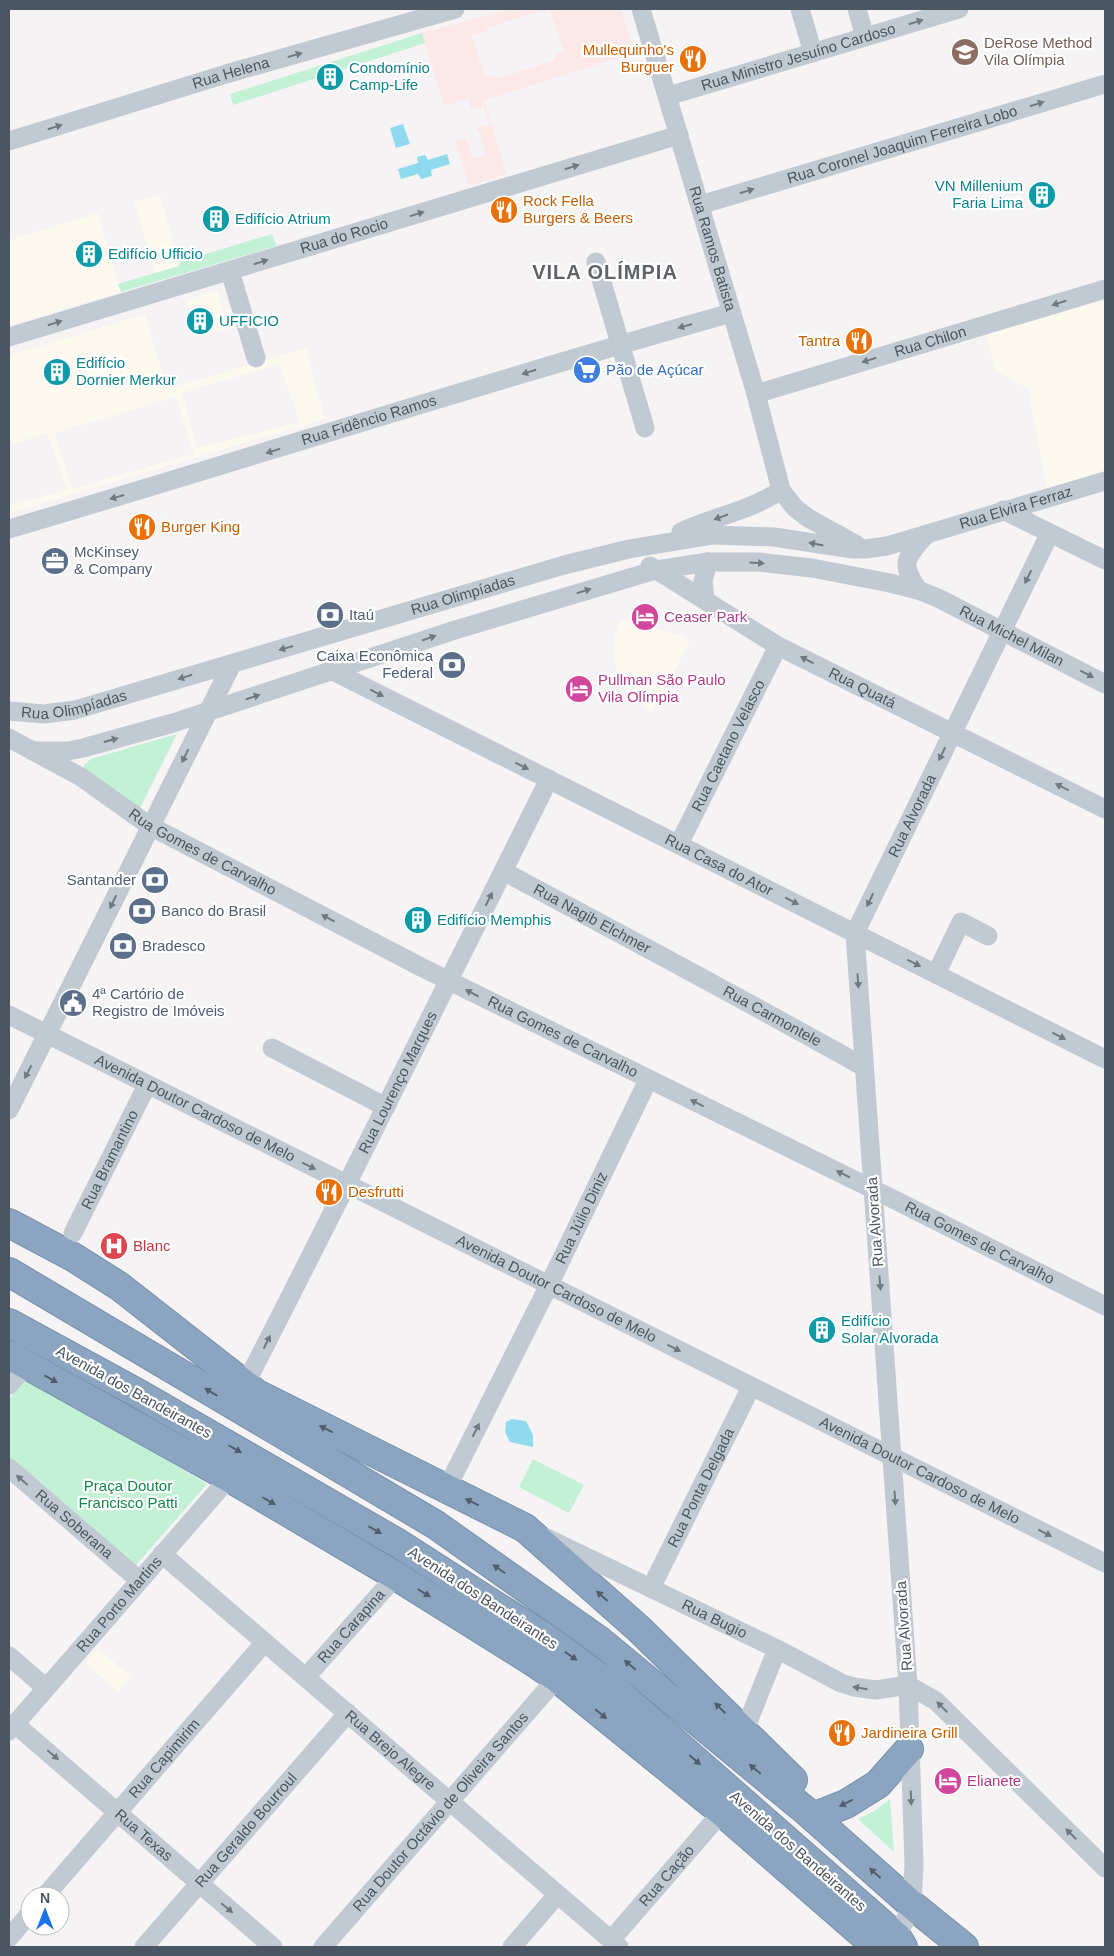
<svg xmlns="http://www.w3.org/2000/svg" width="1114" height="1956" font-family="Helvetica,sans-serif">
	<style>
		.commercial { fill: #fdf9ef; fill-rule: evenodd }
		.medical { fill: #fce8e6; fill-rule: evenodd }
		.green { fill: #c3f1d5 }
		.water { fill: #90daee }
		.lines { fill: none; stroke-linecap: round; stroke-linejoin: round }
		.highway-casing { stroke: #7690ad; stroke-width: 30 }
		.minor { stroke: #c1cad2; stroke-width: 19 }
		.highway { stroke: #8ba5c1; stroke-width: 28 }
		.oneway { fill: #6e7983 }
		.oneway2 { fill: #505e6b }
		.labels { text-anchor: middle; stroke-width: 4.5; stroke-linejoin: round; paint-order: stroke }
		.education-label { font-size: 15px; fill: #785e54; stroke: #fff; text-anchor: start }
		.food-label { font-size: 15px; fill: #c56008; stroke: #fff; text-anchor: start }
		.street-label { font-size: 15px; fill: #4a5661; stroke: #fff }
		.culture-label { font-size: 15px; fill: #0d838f; stroke: #fff; text-anchor: start }
		.shop-label { font-size: 15px; fill: #366cbe; stroke: #fff; text-anchor: start }
		.service-label { font-size: 15px; fill: #4e5e75; stroke: #fff; text-anchor: start }
		.hotel-label { font-size: 15px; fill: #b23c85; stroke: #fff; text-anchor: start }
		.health-label { font-size: 15px; fill: #be3a42; stroke: #fff; text-anchor: start }
		.park-label { font-size: 15px; fill: #17864f; stroke: #fff }
		.district-label { font-size: 20px; font-weight: bold; letter-spacing: 1px; fill: #5f6368; stroke: #fff }
	</style>
	<rect width="100%" height="100%" fill="#f5f3f3"/>
	<g class="commercial">
		<polygon points="160,194 182,274 157,281 134,202"/>
		<polygon points="98,213 121,292 9,325 9,240"/>
		<polygon points="218,291 228,329 198,337 186,300"/>
		<polygon points="1105,301 1105,470 1047,490 1028,388 994,370 987,334 1000,329"/>
		<path d="M145 314 167 389 306 348 325 419 9 513V506L67 489 47 433 9 445V356ZM279 364 300 422 197 448 182 393ZM176 397 194 454 72 489 55 433Z"/>
		<polygon points="622,619 683,636 688,639 689,644 652,713 633,698 624,688 618,675 614,660 614,648 615,635 619,621"/>
		<polygon points="98,1648 131,1677 118,1692 85,1663"/>
	</g>
	<path class="medical" d="M510 9H621L634 53 484 100 506 174 469 186 422 33ZM542 10 543 12 550 10 564 52 556 55 553 61 500 78 489 76 485 77 471 35 487 31V28ZM468 98 471 108 484 106 490 125 477 128 479 133H481L482 137H480L486 155 472 158 466 138 455 141 444 106Z"/>
	<g class="green">
		<polygon points="422,33 425,43 233,105 230,94"/>
		<polygon points="272,234 276,246 121,292 118,284 179,266 179,262"/>
		<polygon points="177,734 140,808 83,776 84,765 91,759"/>
		<polygon points="27,1377 207,1484 135,1566 9,1458 9,1399"/>
		<polygon points="533,1459 584,1485 569,1513 519,1487"/>
		<polygon points="890,1799 894,1852 858,1819 876,1810"/>
	</g>
	<g class="water">
		<polygon points="403,124 410,144 396,148 390,128"/>
		<polygon points="447,154 450,164 431,170 432,176 421,179 418,174 401,179 398,169 418,163 417,157 425,155 428,160"/>
		<polygon points="512,1419 526,1421 533,1435 533,1447 510,1442 505,1432 506,1422"/>
	</g>
	<g class="lines">
		<defs>
			<g id="highway">
				<polyline points="9,1223 73,1257 119,1286 257,1394 525,1528 640,1630 793,1780"/>
				<polyline points="9,1272 436,1525 600,1641 806,1811 912,1905 964,1947"/>
				<polyline points="9,1323 141,1395 396,1542 546,1638 606,1682 897,1937 903,1947"/>
				<polyline points="9,1355 235,1481 396,1576 535,1663 557,1678 722,1812 877,1947"/>
				<polyline points="813,1817 846,1804 878,1784 909,1749"/>
			</g>
		</defs>
		<use href="#highway" class="highway-casing"/>
		<g class="minor">
			<path id="s1" d="M641 9 756 394 781 490 795 508 808 518 857 545"/>
			<polyline points="800,9 813,53"/>
			<polyline points="857,9 865,37"/>
			<path id="s2" d="M668 96 959 9"/>
			<path id="s3" d="M9 141 226 74 455 9"/>
			<path id="s4" d="M700 205 1105 84"/>
			<polyline points="596,262 645,428"/>
			<polyline points="230,271 256,358"/>
			<path id="s5" d="M9 337 679 135"/>
			<path id="s6" d="M756 394 1105 289"/>
			<polyline points="1003,510 1105,560"/>
			<path id="s7" d="M9 529C250 458 489 381 731 313"/>
			<path d="M681 532C714 516 751 511 781 490"/>
			<path id="s8" d="M650 566 778 646 1105 809"/>
			<path d="M918 590C900 563 905 558 926 535"/>
			<polyline points="705,600 703,581 708,562"/>
			<path id="s9" d="M333 671 1105 1059"/>
			<path id="s10" d="M9 711 44 714 75 710 564 565 629 549 713 535 774 537 853 549H865L887 546 1105 481"/>
			<path id="s11" d="M9 738 81 777 150 826 423 968 899 1202 1105 1306"/>
			<path id="s12" d="M33 751H68L83 748 173 723 455 630 656 570 708 562H758L812 568 890 583 918 590 938 598 1105 684"/>
			<path id="s13" d="M679 844 778 646"/>
			<path id="s14" d="M503 871C624 936 745 1000 864 1067"/>
			<polyline points="936,974 961,922 988,936"/>
			<path id="s15" d="M9 1015 1105 1563"/>
			<polyline points="272,1048 386,1107"/>
			<polyline points="9,1110 232,664"/>
			<path id="s16" d="M73 1233 147 1085"/>
			<polyline points="9,1385 26,1365"/>
			<path id="s17" d="M245 1385C348 1184 448 982 549 779"/>
			<path id="s18" d="M9 1468 139 1580"/>
			<path id="s19" d="M446 1490 549 1285 648 1080"/>
			<path id="s20" d="M547 1538 777 1649 841 1683 854 1687 876 1690 908 1685"/>
			<path id="s21" d="M162 1554 619 1947"/>
			<path id="s22" d="M651 1588 751 1387"/>
			<polyline points="9,1656 46,1688"/>
			<path id="s23" d="M306 1677 396 1576"/>
			<polyline points="908,1685 936,1701 1105,1868"/>
			<path id="s24" d="M15 1724 273 1947"/>
			<path id="s25" d="M9 1731 229 1478"/>
			<polyline points="744,1732 777,1649"/>
			<path id="s26" d="M45 1896 265 1642"/>
			<polyline points="9,1938 30,1913"/>
			<path id="s27" d="M611 1940 722 1812"/>
			<path id="s28" d="M891 1944 897 1937 912 1905 914 1864 908 1685 855 933 1050 533"/>
			<path id="s29" d="M144 1947 348 1713"/>
			<path id="s30" d="M323 1947 557 1678"/>
			<polyline points="512,1947 557,1895"/>
		</g>
		<use href="#highway" class="highway"/>
	</g>
	<defs><path id="oneway-solid" d="M-6-.8H1V-3.2L6.5 0L1 3.2V.8H-6Z" transform="scale(1.25)"/></defs>
	<g class="oneway">
		<use href="#oneway-solid" transform="translate(916 22) rotate(-17)"/>
		<use href="#oneway-solid" transform="translate(295 55) rotate(-16)"/>
		<use href="#oneway-solid" transform="translate(1037 104) rotate(-17)"/>
		<use href="#oneway-solid" transform="translate(55 127) rotate(-17)"/>
		<use href="#oneway-solid" transform="translate(572 167) rotate(-17)"/>
		<use href="#oneway-solid" transform="translate(747 191) rotate(-17)"/>
		<use href="#oneway-solid" transform="translate(417 214) rotate(-17)"/>
		<use href="#oneway-solid" transform="translate(261 262) rotate(-17)"/>
		<use href="#oneway-solid" transform="translate(1059 303) rotate(163)"/>
		<use href="#oneway-solid" transform="translate(55 323) rotate(-17)"/>
		<use href="#oneway-solid" transform="translate(685 326) rotate(164)"/>
		<use href="#oneway-solid" transform="translate(869 360) rotate(163)"/>
		<use href="#oneway-solid" transform="translate(529 372) rotate(163)"/>
		<use href="#oneway-solid" transform="translate(273 451) rotate(163)"/>
		<use href="#oneway-solid" transform="translate(117 497) rotate(164)"/>
		<use href="#oneway-solid" transform="translate(721 517) rotate(161)"/>
		<use href="#oneway-solid" transform="translate(816 544) rotate(-169)"/>
		<use href="#oneway-solid" transform="translate(757 563) rotate(3)"/>
		<use href="#oneway-solid" transform="translate(1028 577) rotate(116)"/>
		<use href="#oneway-solid" transform="translate(584 591) rotate(-17)"/>
		<use href="#oneway-solid" transform="translate(429 638) rotate(-19)"/>
		<use href="#oneway-solid" transform="translate(286 648) rotate(164)"/>
		<use href="#oneway-solid" transform="translate(807 660) rotate(-153)"/>
		<use href="#oneway-solid" transform="translate(1087 674) rotate(27)"/>
		<use href="#oneway-solid" transform="translate(185 677) rotate(163)"/>
		<use href="#oneway-solid" transform="translate(377 693) rotate(27)"/>
		<use href="#oneway-solid" transform="translate(253 697) rotate(-18)"/>
		<use href="#oneway-solid" transform="translate(111 740) rotate(-15)"/>
		<use href="#oneway-solid" transform="translate(942 754) rotate(116)"/>
		<use href="#oneway-solid" transform="translate(185 756) rotate(116)"/>
		<use href="#oneway-solid" transform="translate(522 766) rotate(27)"/>
		<use href="#oneway-solid" transform="translate(1062 787) rotate(-153)"/>
		<use href="#oneway-solid" transform="translate(489 899) rotate(-63)"/>
		<use href="#oneway-solid" transform="translate(870 900) rotate(116)"/>
		<use href="#oneway-solid" transform="translate(792 901) rotate(27)"/>
		<use href="#oneway-solid" transform="translate(113 902) rotate(116)"/>
		<use href="#oneway-solid" transform="translate(328 918) rotate(-152)"/>
		<use href="#oneway-solid" transform="translate(914 963) rotate(27)"/>
		<use href="#oneway-solid" transform="translate(858 981) rotate(86)"/>
		<use href="#oneway-solid" transform="translate(472 993) rotate(-152)"/>
		<use href="#oneway-solid" transform="translate(1059 1036) rotate(27)"/>
		<use href="#oneway-solid" transform="translate(28 1072) rotate(117)"/>
		<use href="#oneway-solid" transform="translate(697 1103) rotate(-154)"/>
		<use href="#oneway-solid" transform="translate(309 1166) rotate(26)"/>
		<use href="#oneway-solid" transform="translate(843 1174) rotate(-154)"/>
		<use href="#oneway-solid" transform="translate(880 1283) rotate(86)"/>
		<use href="#oneway-solid" transform="translate(267 1342) rotate(-63)"/>
		<use href="#oneway-solid" transform="translate(674 1348) rotate(27)"/>
		<use href="#oneway-solid" transform="translate(476 1430) rotate(-63)"/>
		<use href="#oneway-solid" transform="translate(22 1480) rotate(-139)"/>
		<use href="#oneway-solid" transform="translate(895 1498) rotate(86)"/>
		<use href="#oneway-solid" transform="translate(1045 1533) rotate(27)"/>
		<use href="#oneway-solid" transform="translate(860 1688) rotate(-171)"/>
		<use href="#oneway-solid" transform="translate(942 1707) rotate(-135)"/>
		<use href="#oneway-solid" transform="translate(53 1755) rotate(40)"/>
		<use href="#oneway-solid" transform="translate(911 1798) rotate(88)"/>
		<use href="#oneway-solid" transform="translate(1071 1834) rotate(-135)"/>
		<use href="#oneway-solid" transform="translate(227 1908) rotate(40)"/>
	</g>
	<g class="oneway2">
		<use href="#oneway-solid" transform="translate(51 1379) rotate(29)"/>
		<use href="#oneway-solid" transform="translate(211 1392) rotate(-149)"/>
		<use href="#oneway-solid" transform="translate(326 1429) rotate(-153)"/>
		<use href="#oneway-solid" transform="translate(235 1449) rotate(30)"/>
		<use href="#oneway-solid" transform="translate(269 1501) rotate(30)"/>
		<use href="#oneway-solid" transform="translate(472 1502) rotate(-154)"/>
		<use href="#oneway-solid" transform="translate(375 1530) rotate(30)"/>
		<use href="#oneway-solid" transform="translate(499 1569) rotate(-145)"/>
		<use href="#oneway-solid" transform="translate(424 1593) rotate(32)"/>
		<use href="#oneway-solid" transform="translate(602 1596) rotate(-138)"/>
		<use href="#oneway-solid" transform="translate(571 1656) rotate(35)"/>
		<use href="#oneway-solid" transform="translate(630 1665) rotate(-140)"/>
		<use href="#oneway-solid" transform="translate(720 1708) rotate(-136)"/>
		<use href="#oneway-solid" transform="translate(601 1714) rotate(39)"/>
		<use href="#oneway-solid" transform="translate(695 1760) rotate(41)"/>
		<use href="#oneway-solid" transform="translate(755 1769) rotate(-140)"/>
		<use href="#oneway-solid" transform="translate(846 1803) rotate(153)"/>
		<use href="#oneway-solid" transform="translate(875 1873) rotate(-138)"/>
	</g>
	<defs>
		<symbol id="university-disc" viewBox="-11 -11 22 22"><circle r="9.5" fill="#8d6e63" stroke="#fff"/><path d="M0-5L7-2L0 1L-7-2ZM-4 1L0 2.5L4 1V4Q0 6-4 4Z" fill="#fff"/></symbol>
		<symbol id="restaurant-disc" viewBox="-11 -11 22 22"><circle r="9.5" fill="#e8710a" stroke="#fff"/><path d="M-5-6h1v4h1v-4h1v4h1v-4h1v5L-1.5 .5V6h-2V.5L-5-1ZM5-6V6H3V1.5H1.5Q1.5-4 5-6Z" fill="#fff"/></symbol>
		<symbol id="building-disc" viewBox="-11 -11 22 22"><circle r="9.5" fill="#0f9aa8" stroke="#fff"/><path d="M-4-6H4V6H1V3H-1V6H-4ZM-2.5-4.3h1.7v1.8h-1.7ZM.8-4.3h1.7v1.8H.8ZM-2.5-1h1.7V.8h-1.7ZM.8-1h1.7V.8H.8Z" fill="#fff"/></symbol>
		<symbol id="supermarket-disc" viewBox="-11 -11 22 22"><circle r="9.5" fill="#3f7fe0" stroke="#fff"/><path d="M-6-5.5h2.5l.6 2H6L4.5 2H-2.5L-4.4-4H-6ZM-1.5 3.2a1.3 1.3 0 1 0 .1 0ZM3 3.2a1.3 1.3 0 1 0 .1 0Z" fill="#fff"/></symbol>
		<symbol id="office-disc" viewBox="-11 -11 22 22"><circle r="9.5" fill="#5c6f8a" stroke="#fff"/><path d="M-6-3h4V-5.5h4V-3h4V5H-6ZM-1-4.5V-3h2v-1.5ZM-6 0V1H6V0Z" fill="#fff"/></symbol>
		<symbol id="bank-disc" viewBox="-11 -11 22 22"><circle r="9.5" fill="#5c6f8a" stroke="#fff"/><path d="M-6-4H6V4H-6ZM0-2.3a2.3 2.3 0 1 0 0 4.6a2.3 2.3 0 1 0 0-4.6Z" fill="#fff"/></symbol>
		<symbol id="hotel-disc" viewBox="-11 -11 22 22"><circle r="9.5" fill="#d1479c" stroke="#fff"/><path d="M-6-4.5h1.5V1H6V5H4.5V3h-9V5H-6ZM-4 0a1.8 1.8 0 1 1 3.6 0ZM.5 0V-2.5h3Q6-2.5 6 0Z" fill="#fff"/></symbol>
		<symbol id="civic-disc" viewBox="-11 -11 22 22"><circle r="9.5" fill="#5c6f8a" stroke="#fff"/><path d="M-.6-6.5H3V-4.5H.6V-3L4-1V1h2V6H-6V1h2V-1L-.6-3ZM-1.2 2.5V6h2.4V2.5Z" fill="#fff"/></symbol>
		<symbol id="hospital-disc" viewBox="-11 -11 22 22"><circle r="9.5" fill="#e0444e" stroke="#fff"/><path d="M-5-5h3v3.5h4V-5h3V5h-3V1.5h-4V5h-3Z" fill="#fff"/></symbol>
	</defs>
	<g fill-rule="evenodd">
		<use href="#university-disc" x="949" y="36" width="32" height="32"/>
		<use href="#restaurant-disc" x="677" y="43" width="32" height="32"/>
		<use href="#building-disc" x="314" y="61" width="32" height="32"/>
		<use href="#building-disc" x="1026" y="179" width="32" height="32"/>
		<use href="#restaurant-disc" x="488" y="194" width="32" height="32"/>
		<use href="#building-disc" x="200" y="203" width="32" height="32"/>
		<use href="#building-disc" x="73" y="238" width="32" height="32"/>
		<use href="#building-disc" x="184" y="305" width="32" height="32"/>
		<use href="#restaurant-disc" x="843" y="325" width="32" height="32"/>
		<use href="#supermarket-disc" x="571" y="354" width="32" height="32"/>
		<use href="#building-disc" x="41" y="356" width="32" height="32"/>
		<use href="#restaurant-disc" x="126" y="511" width="32" height="32"/>
		<use href="#office-disc" x="39" y="545" width="32" height="32"/>
		<use href="#bank-disc" x="314" y="599" width="32" height="32"/>
		<use href="#hotel-disc" x="629" y="601" width="32" height="32"/>
		<use href="#bank-disc" x="436" y="649" width="32" height="32"/>
		<use href="#hotel-disc" x="563" y="673" width="32" height="32"/>
		<use href="#bank-disc" x="139" y="864" width="32" height="32"/>
		<use href="#bank-disc" x="126" y="895" width="32" height="32"/>
		<use href="#building-disc" x="402" y="904" width="32" height="32"/>
		<use href="#bank-disc" x="107" y="930" width="32" height="32"/>
		<use href="#civic-disc" x="57" y="987" width="32" height="32"/>
		<use href="#restaurant-disc" x="313" y="1176" width="32" height="32"/>
		<use href="#hospital-disc" x="98" y="1230" width="32" height="32"/>
		<use href="#building-disc" x="806" y="1314" width="32" height="32"/>
		<use href="#restaurant-disc" x="826" y="1717" width="32" height="32"/>
		<use href="#hotel-disc" x="932" y="1765" width="32" height="32"/>
	</g>
	<g class="labels">
		<g class="education-label">
			<text x="984" y="48">DeRose Method<tspan x="984" dy="17">Vila Olímpia</tspan></text>
		</g>
		<g class="food-label">
			<text x="674" y="55" text-anchor="end">Mullequinho's<tspan x="674" dy="17">Burguer</tspan></text>
			<text x="523" y="206">Rock Fella<tspan x="523" dy="17">Burgers &amp; Beers</tspan></text>
			<text x="840" y="346" text-anchor="end">Tantra</text>
			<text x="161" y="532">Burger King</text>
			<text x="348" y="1197">Desfrutti</text>
			<text x="861" y="1738">Jardineira Grill</text>
		</g>
		<g class="street-label">
			<text dy="5" stroke="none"><textPath href="#s2" startOffset="136">Rua Ministro Jesuíno Cardoso</textPath></text>
			<text dy="5" stroke="none"><textPath href="#s3" startOffset="232">Rua Helena</textPath></text>
			<text dy="5" stroke="none"><textPath href="#s4" startOffset="211">Rua Coronel Joaquim Ferreira Lobo</textPath></text>
			<text dy="5" stroke="none"><textPath href="#s5" startOffset="350">Rua do Rocio</textPath></text>
			<text dy="5" stroke="none"><textPath href="#s1" startOffset="250">Rua Ramos Batista</textPath></text>
			<text dy="5" stroke="none"><textPath href="#s6" startOffset="182">Rua Chilon</textPath></text>
			<text dy="5" stroke="none"><textPath href="#s7" startOffset="376">Rua Fidêncio Ramos</textPath></text>
			<text dy="5" stroke="none"><textPath href="#s10" startOffset="1038">Rua Elvira Ferraz</textPath></text>
			<text dy="5" stroke="none"><textPath href="#s10" startOffset="471">Rua Olimpíadas</textPath></text>
			<text dy="5" stroke="none"><textPath href="#s12" startOffset="1020">Rua Michel Milan</textPath></text>
			<text dy="5" stroke="none"><textPath href="#s8" startOffset="245">Rua Quatá</textPath></text>
			<text dy="5" stroke="none"><textPath href="#s10" startOffset="66">Rua Olimpíadas</textPath></text>
			<text dy="5" stroke="none"><textPath href="#s13" startOffset="110">Rua Caetano Velasco</textPath></text>
			<text dy="5" stroke="none"><textPath href="#s28" startOffset="1149">Rua Alvorada</textPath></text>
			<text dy="5" stroke="none"><textPath href="#s11" startOffset="225">Rua Gomes de Carvalho</textPath></text>
			<text dy="5" stroke="none"><textPath href="#s9" startOffset="432">Rua Casa do Ator</textPath></text>
			<text dy="5" stroke="none"><textPath href="#s14" startOffset="101">Rua Nagib Elchmer</textPath></text>
			<text dy="5" stroke="none"><textPath href="#s14" startOffset="306">Rua Carmontele</textPath></text>
			<text dy="5" stroke="none"><textPath href="#s11" startOffset="630">Rua Gomes de Carvalho</textPath></text>
			<text dy="5" stroke="none"><textPath href="#s17" startOffset="339">Rua Lourenço Marques</textPath></text>
			<text dy="5" stroke="none"><textPath href="#s15" startOffset="208">Avenida Doutor Cardoso de Melo</textPath></text>
			<text dy="5" stroke="none"><textPath href="#s16" startOffset="82">Rua Bramantino</textPath></text>
			<text dy="5" stroke="none"><textPath href="#s19" startOffset="304">Rua Júlio Diniz</textPath></text>
			<text transform="translate(875 1222) rotate(-94)" y="5">Rua Alvorada</text>
			<text dy="5" stroke="none"><textPath href="#s11" startOffset="1095">Rua Gomes de Carvalho</textPath></text>
			<text dy="5" stroke="none"><textPath href="#s15" startOffset="612">Avenida Doutor Cardoso de Melo</textPath></text>
			<text transform="translate(134 1392) rotate(29)" y="5">Avenida dos Bandeirantes</text>
			<text dy="5" stroke="none"><textPath href="#s15" startOffset="1018">Avenida Doutor Cardoso de Melo</textPath></text>
			<text dy="5" stroke="none"><textPath href="#s22" startOffset="112">Rua Ponta Delgada</textPath></text>
			<text dy="5" stroke="none"><textPath href="#s18" startOffset="86">Rua Soberana</textPath></text>
			<text transform="translate(483 1598) rotate(33)" y="5">Avenida dos Bandeirantes</text>
			<text dy="5" stroke="none"><textPath href="#s25" startOffset="168">Rua Porto Martins</textPath></text>
			<text dy="5" stroke="none"><textPath href="#s20" startOffset="186">Rua Bugio</textPath></text>
			<text transform="translate(904 1626) rotate(-94)" y="5">Rua Alvorada</text>
			<text dy="5" stroke="none"><textPath href="#s23" startOffset="68">Rua Carapina</textPath></text>
			<text dy="5" stroke="none"><textPath href="#s21" startOffset="301">Rua Brejo Alegre</textPath></text>
			<text dy="5" stroke="none"><textPath href="#s26" startOffset="182">Rua Capimirim</textPath></text>
			<text dy="5" stroke="none"><textPath href="#s30" startOffset="179">Rua Doutor Octávio de Oliveira Santos</textPath></text>
			<text dy="5" stroke="none"><textPath href="#s29" startOffset="155">Rua Geraldo Bourroul</textPath></text>
			<text dy="5" stroke="none"><textPath href="#s24" startOffset="170">Rua Texas</textPath></text>
			<text transform="translate(798 1851) rotate(41)" y="5">Avenida dos Bandeirantes</text>
			<text dy="5" stroke="none"><textPath href="#s27" startOffset="85">Rua Cação</textPath></text>
		</g>
		<g class="culture-label">
			<text x="349" y="73">Condomínio<tspan x="349" dy="17">Camp-Life</tspan></text>
			<text x="1023" y="191" text-anchor="end">VN Millenium<tspan x="1023" dy="17">Faria Lima</tspan></text>
			<text x="235" y="224">Edifício Atrium</text>
			<text x="108" y="259">Edifício Ufficio</text>
			<text x="219" y="326">UFFICIO</text>
			<text x="76" y="368">Edifício<tspan x="76" dy="17">Dornier Merkur</tspan></text>
			<text x="437" y="925">Edifício Memphis</text>
			<text x="841" y="1326">Edifício<tspan x="841" dy="17">Solar Alvorada</tspan></text>
		</g>
		<g class="shop-label">
			<text x="606" y="375">Pão de Açúcar</text>
		</g>
		<g class="service-label">
			<text x="74" y="557">McKinsey<tspan x="74" dy="17">&amp; Company</tspan></text>
			<text x="349" y="620">Itaú</text>
			<text x="433" y="661" text-anchor="end">Caixa Econômica<tspan x="433" dy="17">Federal</tspan></text>
			<text x="136" y="885" text-anchor="end">Santander</text>
			<text x="161" y="916">Banco do Brasil</text>
			<text x="142" y="951">Bradesco</text>
			<text x="92" y="999">4ª Cartório de<tspan x="92" dy="17">Registro de Imóveis</tspan></text>
		</g>
		<g class="hotel-label">
			<text x="664" y="622">Ceaser Park</text>
			<text x="598" y="685">Pullman São Paulo<tspan x="598" dy="17">Vila Olímpia</tspan></text>
			<text x="967" y="1786">Elianete</text>
		</g>
		<g class="health-label">
			<text x="133" y="1251">Blanc</text>
		</g>
		<g class="park-label">
			<text x="128" y="1491">Praça Doutor<tspan x="128" dy="17">Francisco Patti</tspan></text>
		</g>
		<g class="district-label">
			<text x="605" y="279">VILA OLÍMPIA</text>
		</g>
	</g>
	<rect width="1114" height="1956" fill="none" stroke="#4a5661" stroke-width="20"/>
	<g transform="translate(45 1911)"><circle r="24" fill="#ffffff" stroke="#b7bbc0"/>
	<path d="M0-4L9 19L0 12L-9 19Z" fill="#1a73e8"/>
	<text y="-8" font-size="14" font-weight="bold" text-anchor="middle" fill="#4a5661">N</text>
	</g>
</svg>
